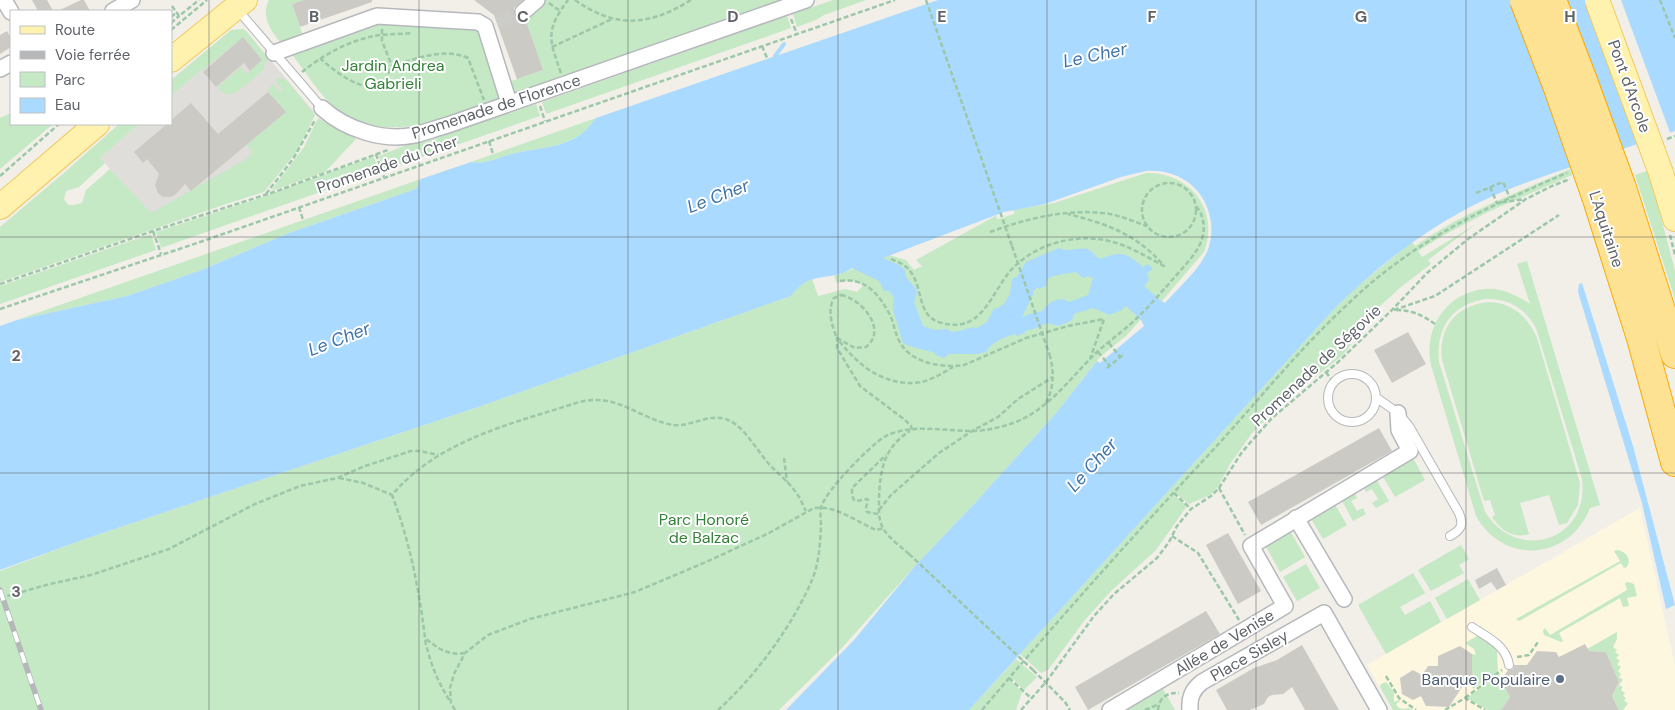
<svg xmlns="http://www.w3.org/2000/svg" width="1675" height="710" font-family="'DM Sans',sans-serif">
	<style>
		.commercial { fill: #fef7e0 }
		.industrial { fill: #e0deda }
		.green { fill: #c5e8c5; fill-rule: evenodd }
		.water { fill: #aadaff; fill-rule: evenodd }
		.pier { fill: #f1efe8 }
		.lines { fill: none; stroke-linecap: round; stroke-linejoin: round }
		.stream { stroke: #aadaff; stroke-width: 4 }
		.building { fill: #cccac5 }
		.street-tunnel { stroke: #ccccc8; stroke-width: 15; stroke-dasharray: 15 8; stroke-linecap: butt }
		.lane-casing { stroke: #b5b8bc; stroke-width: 10 }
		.street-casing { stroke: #b5b8bc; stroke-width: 18 }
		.primary-casing { stroke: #f2c960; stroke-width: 26 }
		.highway-casing { stroke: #f9ab00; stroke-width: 30 }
		.path { stroke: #9cc7a9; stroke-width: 2.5; stroke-dasharray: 5 2.5; stroke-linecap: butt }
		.lane { stroke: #fff; stroke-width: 8 }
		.street { stroke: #fff; stroke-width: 15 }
		.primary { stroke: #fff2af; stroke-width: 24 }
		.highway { stroke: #fde293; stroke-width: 28 }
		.rail-casing { stroke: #b6b7b8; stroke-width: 5.5 }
		.rail { stroke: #fff; stroke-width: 4; stroke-dasharray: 11; stroke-linecap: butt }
		.primary-bridge-casing { stroke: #f2c960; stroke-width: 26; stroke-linecap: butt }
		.highway-bridge-casing { stroke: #f9ab00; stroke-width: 30; stroke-linecap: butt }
		.path-bridge { stroke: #9cc7a9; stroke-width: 2.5; stroke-dasharray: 5 2.5; stroke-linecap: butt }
		.primary-bridge { stroke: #fff2af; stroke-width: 24 }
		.highway-bridge { stroke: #fde293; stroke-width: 28 }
		.grid { fill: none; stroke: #5f6368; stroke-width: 1; stroke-opacity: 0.55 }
		.service-dot { fill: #5c6f8a; stroke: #fff; stroke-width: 2 }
		.labels { text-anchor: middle; stroke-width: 4; stroke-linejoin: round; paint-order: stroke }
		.park-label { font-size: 16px; fill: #348238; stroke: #fff }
		.street-label { font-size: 16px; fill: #5f6368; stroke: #fff }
		.service-label { font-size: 16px; fill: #4e5e75; stroke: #fff; text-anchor: end }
		.water-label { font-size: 18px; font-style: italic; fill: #4174aa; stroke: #fff }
		.grid-label { font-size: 16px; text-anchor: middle; font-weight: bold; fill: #5f6368; stroke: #fff; stroke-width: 4; stroke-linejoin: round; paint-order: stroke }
	</style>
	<rect width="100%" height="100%" fill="#f1efe8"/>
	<polygon class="commercial" points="1640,508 1675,666 1675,710 1393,710 1367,665"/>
	<polygon class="industrial" points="246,31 314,112 232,185 151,221 150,213 100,158 139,124 171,124 171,96"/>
	<g class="green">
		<path d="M269 0H304L292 4 304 39 284 46C272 33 260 17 269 0Z"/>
		<polygon points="543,0 787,0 510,95 506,83 543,70 524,17"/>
		<polygon points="833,0 866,0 824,15 816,20 797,27 793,14"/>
		<polygon points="787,16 791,28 546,114 542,102"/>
		<path d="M377 20 478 27 503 98C446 117 382 151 329 102 316 90 302 66 289 51Z"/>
		<polygon points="243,29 246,31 267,57 266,63 263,66 265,69 237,92 226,95 217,88 241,67 247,74 262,60 243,37 202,71 201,70 171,96 171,80 231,30"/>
		<polygon points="278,78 282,78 287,81 315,115 297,151 264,192 226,204 0,282 0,227 65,172 119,124 139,124 100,158 105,163 79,187 66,191 64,199 68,205 74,205 82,203 86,190 110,169 151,213 246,159 253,152 247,145 285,112 267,90 273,84 281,93 283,91 275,80"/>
		<polygon points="536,104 540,116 384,170 379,156 404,146 427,141"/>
		<polygon points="11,113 11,124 53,124 0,169 0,118"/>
		<polygon points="318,118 356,139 325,172 271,191 304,147"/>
		<path d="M596 118C591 124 586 130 580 135 561 148 538 148 516 153 501 156 487 165 471 162Z"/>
		<polygon points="370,158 374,158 380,171 161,248 156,232 254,200"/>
		<path d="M1570 169 1572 175 1488 212 1444 235 1418 251 1422 257 1476 224 1428 260 1431 264 1402 286 1379 307 1343 355 1287 399 1252 433 1230 464 1218 487 1210 495 1189 504 1177 494 1175 496 1187 506 1156 550 1111 591 1084 621 1048 670 1041 673 1020 654 1336 307 1358 286 1412 242 1415 246C1463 212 1517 193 1570 169Z"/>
		<polygon points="1653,169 1655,195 1675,271 1675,299 1635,175"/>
		<path d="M1146 173C1190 172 1220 210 1204 252L1162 301 1159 299 1127 335 1100 357 1057 412 975 503 915 566 841 649 779 710H0V571L85 539 481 406 791 296 798 286 812 279 818 296 845 289 857 292 863 285 850 280 837 283 834 276 889 255 906 260 914 270 922 266 916 260 997 215 996 218 999 219 1014 214 1015 212 1012 210 1054 203Z"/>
		<polygon points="421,179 416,189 289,233 199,271 127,296 17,320"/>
		<polygon points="151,234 156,250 0,304 0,286"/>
		<path d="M1527 261 1600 505 1590 508C1569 561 1503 565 1476 516L1431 365C1422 325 1452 286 1495 289 1508 291 1519 297 1530 304L1517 264ZM1485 299C1508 298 1525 308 1536 328L1582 479C1590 540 1518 564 1485 512L1439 362C1436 328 1451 305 1485 299Z"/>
		<path d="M1489 302C1513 303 1528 317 1537 338L1580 483 1578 505 1567 523 1559 525 1549 495 1520 503 1529 534C1512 539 1501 530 1492 517L1495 515 1490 500 1484 501 1442 360C1438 328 1456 305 1489 302Z"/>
		<polygon points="1413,458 1425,480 1395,497 1382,475"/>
		<polygon points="1376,479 1389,501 1376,508 1372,503 1378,499 1372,489 1366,492 1363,486"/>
		<polygon points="1354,492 1357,498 1351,501 1357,511 1363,508 1366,514 1353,521 1341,499"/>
		<polygon points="1334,503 1347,525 1323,539 1310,517"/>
		<polygon points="1289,529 1305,557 1280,572 1264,543"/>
		<polygon points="1461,545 1469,559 1459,565 1464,573 1431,591 1418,570"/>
		<path d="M1617 550C1625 551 1632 558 1627 567L1624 568 1621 563 1519 621 1516 619 1620 561 1614 551Z"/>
		<polygon points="1306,564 1320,588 1297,601 1283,577"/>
		<polygon points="1413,573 1425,593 1400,607 1405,615 1430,601 1441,622 1386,654 1358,605"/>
		<polygon points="1468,579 1480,600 1447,619 1435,598"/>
		<polygon points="1628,582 1634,584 1637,596 1627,598 1629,606 1623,607 1620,598 1559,633 1563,641 1561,642 1544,635 1543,631 1545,628 1550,635 1627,590 1625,583"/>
		<polygon points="1617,632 1617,639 1613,647 1617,650 1615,652 1619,655 1616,658 1620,661 1617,664 1621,667 1618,671 1621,674 1619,677 1623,680 1619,685 1623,687 1621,690 1625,693 1623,696 1626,698 1624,701 1628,703 1623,710 1619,710 1612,696 1619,682 1606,652 1589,651 1587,649"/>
		<polygon points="1477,636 1494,647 1497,651 1498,672 1473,689 1470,683 1475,680 1471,669 1472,669 1472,654 1476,655 1474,649 1465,643"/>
		<polygon points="1016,659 1037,677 1024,690 1013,679 1011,681 1022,692 1016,710 969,710"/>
		<polygon points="1500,674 1503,677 1501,681 1510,697 1501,710 1488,710 1467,698"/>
		<path d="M1386 682 1394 692V702L1399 700 1400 701 1396 704C1399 710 1404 709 1409 708L1413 710H1393L1380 687 1381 684Z"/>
		<polygon points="1162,687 1175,710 1123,710"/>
	</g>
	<g class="water">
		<path d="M938 0H1675V131C1640 143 1606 155 1571 167 1539 178 1506 189 1476 204 1424 230 1377 267 1336 307L969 710H786L854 640 915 566 975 503 1057 412 1097 361 1100 363 1144 326 1141 320 1126 306 1122 310 1109 315 1093 308 1074 314 1072 320 1059 326 1047 323 1036 328 1025 331V333L1016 336 1015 334C1005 337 991 342 986 352L977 354H949L944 358 935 355V353C926 350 909 347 903 343L893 310 894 298 889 291H884L879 281 852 268C830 283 810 269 791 296L481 406 85 539 0 570V326L17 320 127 296 199 271 289 233 416 189 421 179 471 162C487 165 501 156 516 153 538 148 561 148 580 135 586 130 591 124 596 118ZM1146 171C1179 169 1206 188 1211 222 1212 232 1211 243 1207 252 1198 271 1179 287 1165 303L1160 300 1144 286 1149 280 1147 273 1153 269 1148 264 1143 267C1124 252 1122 251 1100 259 1094 256 1093 251 1087 249 1076 247 1070 253 1059 248L1026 262 1017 277 1012 279 1010 294 1004 304 996 309 994 308 987 322 977 328C966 325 957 337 947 329L934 330 923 326 914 302 917 293 916 289 906 277 905 270 901 266 883 258 1004 212 1045 204 1121 177ZM1076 272 1083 278 1088 276 1093 278 1088 295 1069 302C1061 295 1047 302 1043 311L1032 313 1022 317 1033 295V292L1037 287 1039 289 1046 286 1047 279C1054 275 1068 273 1076 272Z"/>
		<polygon points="1582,283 1633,446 1675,605 1666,609 1642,503 1578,292 1579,284"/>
	</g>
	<polygon class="pier" points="1590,0 1621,0 1671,135 1645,144"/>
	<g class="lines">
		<polyline class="stream" points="775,56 784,44"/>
	</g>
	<g class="building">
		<polygon points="32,0 47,0 53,11 38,11"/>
		<polygon points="81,0 84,0 90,11 58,11"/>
		<polygon points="304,0 372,0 372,2 300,27 292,4"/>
		<polygon points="474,0 523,0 514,8 514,14 519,21 526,21 543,70 517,79 494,15"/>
		<polygon points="7,31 11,38 11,47 0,54 0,35"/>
		<polygon points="243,37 262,60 250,71 244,63 216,87 203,72"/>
		<polygon points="268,92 286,112 191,191 185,184 175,195 170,197 163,197 158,193 155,185 159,174 147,159 143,163 134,152 167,124 171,124 171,120 191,103 218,134"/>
		<polygon points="1408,332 1426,364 1392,383 1374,350"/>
		<polygon points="1379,428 1392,451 1261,525 1248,502"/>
		<polygon points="1228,533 1261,591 1238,604 1206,545"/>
		<polygon points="1497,568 1506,585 1497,590 1491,582 1479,589 1475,580"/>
		<polygon points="1206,611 1220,634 1088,710 1075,687"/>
		<polygon points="1585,644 1589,651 1606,652 1619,682 1612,696 1619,710 1501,710 1510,697 1501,681 1508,670 1513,669 1514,665 1527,665 1537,651 1556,652 1559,657"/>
		<polygon points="1302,645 1339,710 1305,710 1292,687 1283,694 1272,695 1268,697 1264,704 1250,710 1227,710 1216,690 1254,668 1277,660"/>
		<polygon points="1460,646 1472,654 1472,672 1475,680 1462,687 1449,707 1426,706 1421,696 1413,700 1402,694 1400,678 1413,670 1422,675 1428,666 1438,666 1438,656"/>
	</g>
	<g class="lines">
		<polyline class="street-tunnel" points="497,22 523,12"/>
		<defs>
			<g id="lane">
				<polyline points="237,9 322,108"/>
				<circle cx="1352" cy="398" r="24"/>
				<path d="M1377 398 1398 413 1409 426 1459 513C1464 525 1461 530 1450 536"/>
				<path d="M1472 627C1488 638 1506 645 1509 665"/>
			</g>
			<g id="street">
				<polyline points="4,0 11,12"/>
				<polyline points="113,11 132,0"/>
				<polyline points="523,12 537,0"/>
				<polyline points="274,53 377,16 478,22 485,26 509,103"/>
				<polyline points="0,69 11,63"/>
				<path d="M322 108C345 129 383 142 415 135 426 132 437 128 448 125L806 0"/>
				<polyline points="1296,518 1344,599"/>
				<polyline points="1110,710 1285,606 1251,546 1410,451 1399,430 1398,413"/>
				<path d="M1190 710C1189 698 1192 690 1202 682L1324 613 1379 710"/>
			</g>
			<g id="primary">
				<polyline points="171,60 245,0"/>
				<polyline points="1661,173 1675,219"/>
				<polyline points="0,207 97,124"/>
			</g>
			<g id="highway">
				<polyline points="1622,188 1675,354"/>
				<polyline points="1596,196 1641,338 1675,462"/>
			</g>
		</defs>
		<use href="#lane" class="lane-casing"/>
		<use href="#street" class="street-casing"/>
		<use href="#primary" class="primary-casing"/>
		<use href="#highway" class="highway-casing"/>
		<g class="path">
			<path d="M575 0C616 29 649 26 691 0"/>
			<polyline points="926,0 1012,246"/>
			<polyline points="1660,0 1675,38"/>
			<polyline points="549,3 560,11"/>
			<polyline points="172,6 179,16 199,0"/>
			<polyline points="171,17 177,12"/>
			<polyline points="791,19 797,34"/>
			<polyline points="171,23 179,16"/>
			<path d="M382 29V41L392 66C415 59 444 47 468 58L484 100"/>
			<polyline points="171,30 207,0"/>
			<polyline points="762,46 767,58"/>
			<polyline points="552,47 612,19"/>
			<path d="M320 58C330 68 366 97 382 83 386 79 389 71 392 66"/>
			<path d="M302 72C324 54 352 39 380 35 391 34 402 34 412 33"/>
			<path d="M561 73C549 39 545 31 568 0"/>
			<polyline points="540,106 545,121"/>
			<polyline points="1667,139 1675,136"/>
			<polyline points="489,141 493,154"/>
			<polyline points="376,154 384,177"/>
			<polyline points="0,176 59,124"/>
			<circle cx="1169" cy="210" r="27"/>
			<polyline points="1490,187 1497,203 1525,199"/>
			<polyline points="1476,193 1503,182 1510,198"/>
			<polyline points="266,194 293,159 315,120"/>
			<polyline points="299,207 303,220"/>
			<polyline points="153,231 161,254"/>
			<path d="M990 232C1025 219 1065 209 1102 213 1117 214 1132 221 1147 226"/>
			<polyline points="1670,235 1675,255"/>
			<path d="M891 259C898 262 906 265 910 271 924 288 916 317 942 323 982 334 991 293 1011 270 1036 243 1078 232 1113 242 1131 247 1147 257 1164 266 1137 234 1107 224 1068 214"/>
			<path d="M840 281C865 277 879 294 890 315 895 325 895 337 903 347 916 364 944 368 964 365L1026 338 1068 326 1104 319 1090 359"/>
			<polyline points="0,284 153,231 274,192 388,150"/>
			<path d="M841 295C862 299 888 330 866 347L855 348 837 338C832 327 827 309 834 298Z"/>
			<polyline points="0,309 203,241 895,0"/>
			<polyline points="1394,310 1435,296 1559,215"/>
			<path d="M1396 310C1412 310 1422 315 1435 324"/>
			<polyline points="1109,343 1120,357"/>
			<polyline points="1098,352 1110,366"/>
			<polyline points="1107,368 1123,355"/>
			<polyline points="1326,372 1333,382"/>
			<path d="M1046 403C1054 387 1054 373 1050 356"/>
			<path d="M912 430 911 426 905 420 860 386 837 348V338C857 365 885 388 922 382 933 379 943 373 953 367"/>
			<polyline points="784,458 787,482"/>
			<polyline points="339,478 363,483 392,495"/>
			<polyline points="1219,488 1245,535"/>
			<polyline points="1174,493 1191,509"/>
			<polyline points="879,510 891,495 939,453 972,431 998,417 1018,399 1053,377"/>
			<polyline points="878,514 867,512 866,508 868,500 867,499 856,501 854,500 852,496 852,488 886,455"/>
			<polyline points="1172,536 1198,553 1239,620"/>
			<path d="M909 554C900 546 887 537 882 526 878 517 879 508 879 499 880 470 884 447 910 431"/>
			<polyline points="0,598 50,584 91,575 169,549 255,504 300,486 337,478 365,466 411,451 420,451 438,455"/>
			<path d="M425 640C430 662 437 681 450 701"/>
			<path d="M465 653C448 656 437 648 425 638 419 589 410 542 392 495 432 448 489 430 547 412 563 408 581 399 598 400 625 401 647 421 673 425 692 427 710 412 728 420 744 426 758 452 769 464 778 474 790 483 797 494 801 499 803 506 806 511"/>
			<polyline points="1517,657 1529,655 1538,642"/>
			<polyline points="1033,670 1065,702 1070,710"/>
			<polyline points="1386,676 1399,698 1416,710"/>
			<polyline points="1009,678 1031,698"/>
			<polyline points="1465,698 1502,670"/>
			<path d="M455 710 451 703 450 688 454 674 465 653 488 635 530 619 635 592 706 562 769 533 814 508C836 505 857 522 876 530L884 528"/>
			<path d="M718 710C755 677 793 625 812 580 819 563 820 545 821 527 821 521 820 514 821 508 824 492 870 446 884 437 910 423 944 431 972 431 987 431 1002 427 1016 422 1050 408 1071 377 1097 352 1110 340 1125 330 1138 317 1151 305 1162 291 1174 278 1183 267 1194 257 1200 244 1206 232 1205 215 1195 205"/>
			<path d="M982 710C1057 621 1134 535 1213 450 1258 401 1300 348 1350 302 1399 255 1457 221 1519 194 1535 187 1551 179 1567 173"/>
			<polyline points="1021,710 1046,682 1094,616 1114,594 1157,558 1169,542 1177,526 1191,509 1211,496 1219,488 1242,452 1272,418 1337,363 1392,310 1427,273 1468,239 1526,199 1552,186 1570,179"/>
			<polyline points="1145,710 1159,704"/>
			<path d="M1158 710C1159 698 1167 692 1179 693"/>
			<polyline points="1445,710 1465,698 1485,710"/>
		</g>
		<use href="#lane" class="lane"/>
		<use href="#street" class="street"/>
		<use href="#primary" class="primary"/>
		<use href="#highway" class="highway"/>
		<defs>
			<polyline id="rail" points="0,590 41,710"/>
		</defs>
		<use href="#rail" class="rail-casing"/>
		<use href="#rail" class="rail"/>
		<defs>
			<polyline id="primary-bridge" points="1597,0 1661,173"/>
			<g id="highway-bridge">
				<polyline points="1524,0 1558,88 1596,196"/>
				<polyline points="1552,0 1582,78 1622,188"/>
			</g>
		</defs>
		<use href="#primary-bridge" class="primary-bridge-casing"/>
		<use href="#highway-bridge" class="highway-bridge-casing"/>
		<g class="path-bridge">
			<polyline points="1012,246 1050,356"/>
			<polyline points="909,554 1033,670"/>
		</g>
		<use href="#primary-bridge" class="primary-bridge"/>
		<use href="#highway-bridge" class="highway-bridge"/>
	</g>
	<path class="grid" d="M209 0V710M419 0V710M628 0V710M838 0V710M1047 0V710M1256 0V710M1466 0V710M0 237H1675M0 473H1675"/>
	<circle class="service-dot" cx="1560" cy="679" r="5"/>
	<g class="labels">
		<g class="park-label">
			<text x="393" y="71">Jardin Andrea<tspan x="393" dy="18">Gabrieli</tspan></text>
			<text x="704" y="525">Parc Honoré<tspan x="704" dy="18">de Balzac</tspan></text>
		</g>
		<g class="street-label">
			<text transform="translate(1630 86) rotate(70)" y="6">Pont d'Arcole</text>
			<text transform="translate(496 106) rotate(-18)" y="6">Promenade de Florence</text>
			<text transform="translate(387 164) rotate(-19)" y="6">Promenade du Cher</text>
			<text transform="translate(1607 229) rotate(72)" y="6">L'Aquitaine</text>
			<text transform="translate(1316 365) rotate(-43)" y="6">Promenade de Ségovie</text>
			<text transform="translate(1224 642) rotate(-31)" y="6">Allée de Venise</text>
			<text transform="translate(1249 655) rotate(-30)" y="6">Place Sisley</text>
		</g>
		<g class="service-label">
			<text x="1550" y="685">Banque Populaire</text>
		</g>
		<g class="water-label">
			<text transform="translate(1095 55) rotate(-12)" y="6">Le Cher</text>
			<text transform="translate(718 196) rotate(-21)" y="6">Le Cher</text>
			<text transform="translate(339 339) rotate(-21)" y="6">Le Cher</text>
			<text transform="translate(1092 465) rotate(-48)" y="6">Le Cher</text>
		</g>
	</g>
	<g class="grid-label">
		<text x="314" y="22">B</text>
		<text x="523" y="22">C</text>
		<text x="733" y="22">D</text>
		<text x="942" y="22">E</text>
		<text x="1152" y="22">F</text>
		<text x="1361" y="22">G</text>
		<text x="1570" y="22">H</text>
		<text x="16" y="361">2</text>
		<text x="16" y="597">3</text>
	</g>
	<rect x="10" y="10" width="162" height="115" fill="#ffffff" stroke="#bfc1c3"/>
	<rect x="20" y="26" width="25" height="8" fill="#fff2af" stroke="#bfc1c3"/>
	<text x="55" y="35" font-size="15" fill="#5f6368">Route</text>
	<rect x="20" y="51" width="25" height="8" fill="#b6b7b8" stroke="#bfc1c3"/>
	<text x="55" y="60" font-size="15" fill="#5f6368">Voie ferrée</text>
	<rect x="20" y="72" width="25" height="15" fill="#c5e8c5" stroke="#bfc1c3"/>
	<text x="55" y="85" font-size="15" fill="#5f6368">Parc</text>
	<rect x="20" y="98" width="25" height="15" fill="#aadaff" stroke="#bfc1c3"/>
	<text x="55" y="110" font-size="15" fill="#5f6368">Eau</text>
</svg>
